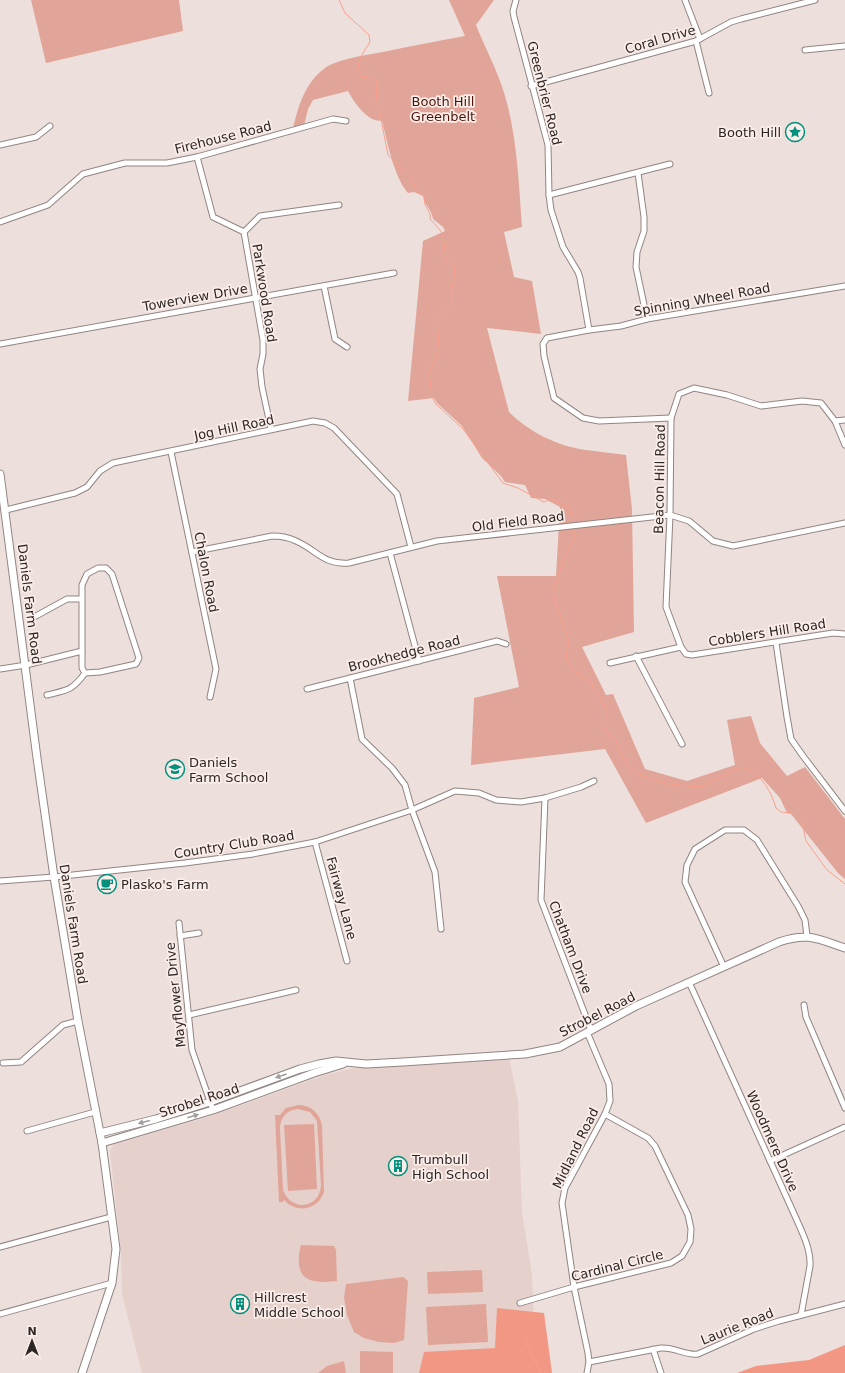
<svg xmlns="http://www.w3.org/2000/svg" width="845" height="1373" font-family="'DejaVu Sans',sans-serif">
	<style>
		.built { fill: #e5d0cb }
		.green { fill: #e0a598; fill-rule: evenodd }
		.forest { fill: #f29783 }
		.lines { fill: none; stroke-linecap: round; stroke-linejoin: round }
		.stream { stroke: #fb9f8b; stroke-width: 1 }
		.street-casing { stroke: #918582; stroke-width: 7 }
		.secondary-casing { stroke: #918582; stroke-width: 9 }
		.street { stroke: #fff; stroke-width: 5 }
		.secondary { stroke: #fff; stroke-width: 7 }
		.oneway { fill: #a09e9d }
		.labels { text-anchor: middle; stroke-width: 3.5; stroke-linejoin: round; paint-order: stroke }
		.street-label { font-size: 13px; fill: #2c2725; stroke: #fbede9 }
		.park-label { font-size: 13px; fill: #4d150a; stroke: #fbede9 }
		.poi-label { font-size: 13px; fill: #2c2725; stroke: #fbede9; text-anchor: start }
	</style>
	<rect width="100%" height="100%" fill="#eddfdc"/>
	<polygon class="built" points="509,1057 518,1101 522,1212 532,1275 534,1325 519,1373 142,1373 122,1294 121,1252 110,1151 114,1144 208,1117 325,1075 354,1068"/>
	<g class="green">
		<polygon points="31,0 179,0 183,31 46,63"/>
		<path d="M449 0H494L476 25C485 48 498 71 505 96 517 136 519 185 522 227L504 232 514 277 532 281 541 334 487 328 509 412C529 432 557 446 586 450 599 452 613 453 626 455L632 509 634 632 582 647 606 695 613 694 645 769 687 781 735 765 727 720 751 716 760 743 787 776 805 767 845 819V879L838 873 791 814 787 813 780 798 762 778 646 823 605 749 471 765 474 698 519 687 497 576H556L560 507 545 499 531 498 525 485 505 482 501 476 482 458 462 426 437 403 434 398 408 401 423 241 445 231 443 227 433 219C431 208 425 207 423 196L414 192 408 193C393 175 388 143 382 121 379 121 375 120 372 119 362 113 353 101 348 91L313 100 308 109 303 130 292 133C297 110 304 83 325 68 337 59 367 55 383 52 410 46 438 41 465 36Z"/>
		<path d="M298 1105C311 1105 320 1113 322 1126L324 1192C318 1210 297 1214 284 1200L283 1202H279L275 1115H280L286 1108ZM298 1109 310 1112 317 1121 321 1185C320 1209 291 1212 283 1190L280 1129C280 1117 287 1110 298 1109Z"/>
		<polygon points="314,1124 317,1189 288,1191 284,1125"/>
		<path d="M301 1245 334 1246 336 1250 337 1281C328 1282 316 1283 308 1279 296 1273 298 1255 301 1245Z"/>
		<polygon points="482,1270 483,1292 428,1294 427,1272"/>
		<polygon points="403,1277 408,1281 404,1340 394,1343 379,1342 364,1338 354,1332 347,1315 344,1298 346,1284"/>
		<polygon points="486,1304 488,1342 428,1345 426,1307"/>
		<polygon points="360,1351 393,1352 393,1373 360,1373"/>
		<polygon points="344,1361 346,1373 318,1373 327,1366"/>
	</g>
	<g class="forest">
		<polygon points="497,1308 544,1313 552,1373 419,1373 424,1352 495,1348"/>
		<polygon points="845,1345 845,1373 737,1373 756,1366 809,1360"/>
	</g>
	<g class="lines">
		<g class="stream">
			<path d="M339 0 345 13 369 35 370 42C364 52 353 64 362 76L372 78 377 81 376 101"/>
			<polyline points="379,109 388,155 402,170"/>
			<path d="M410 176 419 193 423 194 425 198C422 207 432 210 430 219 443 233 443 231 445 251"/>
			<path d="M445 256 447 261 453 262 455 273 451 295 452 304C448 310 440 312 438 317 436 322 438 327 438 333 440 347 436 359 429 372L432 397 436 404 463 429 503 483 518 488 544 502 551 499 569 507 572 519"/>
			<path d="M574 530V539L564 558 553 594 569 641 566 657 571 669 588 680 604 703 606 712 605 728 609 735 615 739 619 749 630 769 643 776 669 784 700 787 741 767C760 771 771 791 776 808L781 812 792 813 802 823 806 841 827 870 845 884"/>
			<polyline points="527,1339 526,1345 529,1348 541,1373"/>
		</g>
		<defs>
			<g id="street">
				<polyline points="516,0 513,11 514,17 548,145 549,195 551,210 563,247 578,272 580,278 589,330"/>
				<polyline points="685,0 700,39"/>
				<polyline points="696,41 709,93"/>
				<polyline points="805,50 845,46"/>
				<polyline points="531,86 696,41 731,22 741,19 815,0"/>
				<polyline points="0,145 36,137 50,126"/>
				<polyline points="197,157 213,217 244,232"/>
				<polyline points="638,173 644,217 644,231 637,252 636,267 647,319"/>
				<polyline points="549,195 670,164"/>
				<polyline points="0,222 48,205 83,174 125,163 167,163 197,157 333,119 346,121"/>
				<polyline points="244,232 263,340 263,354 260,369 262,387 271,429"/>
				<polyline points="244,232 260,216 339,205"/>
				<polyline points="324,286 335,339 347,347"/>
				<polyline points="0,344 394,273"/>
				<polyline points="671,418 599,421 583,418 554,398 544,356 543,344 547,338 589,330 621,326 647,319 845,286"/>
				<polyline points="835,421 845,420"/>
				<polyline points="845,445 835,421 821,403 802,401 761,406 727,395 694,388 679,394 671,418 670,515 666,607 681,647 686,654 692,655 833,633 845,634"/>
				<polyline points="171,452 216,669 210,697"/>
				<polyline points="6,510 75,493 87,487 100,471 113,463 313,421 325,423 334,428 397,494 411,547"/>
				<path d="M192 552 272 536C281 536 288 537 296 541 317 550 323 565 349 563L437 541 670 515 689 521 713 541 733 546 845 523"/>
				<polyline points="390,553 419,661"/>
				<polygon points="98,568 106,568 112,574 139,658 136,664 100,672 85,673 82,668 82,585 87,574"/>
				<polyline points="36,616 67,599 81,599"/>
				<polyline points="776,643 787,717 791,739 803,756 845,811"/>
				<polyline points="636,656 682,744"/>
				<polyline points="610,663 681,647"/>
				<polyline points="0,669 26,665 82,651"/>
				<polyline points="350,678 362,739 392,768 405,785 412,810 435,872 441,929"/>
				<polyline points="307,689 497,641 506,644"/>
				<path d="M47 695C67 690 72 691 85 673"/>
				<polyline points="545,798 541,900 591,1030"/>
				<polyline points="315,842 347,961"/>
				<polyline points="0,881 54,877 185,863 253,854 315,842 412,810 455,791 479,793 496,800 521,802 545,798 581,787 594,781"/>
				<polyline points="179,923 192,1050 213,1110"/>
				<polyline points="180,936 199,933"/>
				<polyline points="724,967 685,882 687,865 695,849 725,830 744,830 757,840 798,906 805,920 807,936"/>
				<path d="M689 982 795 1216C802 1232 811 1249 810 1266L801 1315"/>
				<polyline points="804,1005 806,1017 845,1108"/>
				<polyline points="189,1015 296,990"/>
				<polyline points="3,1063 21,1062 63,1025 78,1021"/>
				<polyline points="27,1131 95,1112"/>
				<polyline points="770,1161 845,1127"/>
				<polyline points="0,1247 111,1217"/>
				<polyline points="520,1303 574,1287 671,1263 682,1256 690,1242 691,1229 688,1215 655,1146 648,1138 605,1114"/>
				<polyline points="0,1314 112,1283"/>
				<polyline points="653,1349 661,1373"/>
				<path d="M589 1362 661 1348C675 1347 686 1356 698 1354L754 1329 779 1321 845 1304"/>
				<polyline points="587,1373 589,1362 588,1353 574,1287 562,1203 565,1188 605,1114 610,1101 609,1084 587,1032"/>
			</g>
			<g id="secondary">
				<polyline points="0,474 37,758 54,877 78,1021 102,1143 116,1249 112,1283 82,1373"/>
				<path d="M100 1133 156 1119 210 1102 300 1069 319 1064 336 1061 366 1064 403 1062 525 1054 560 1047 636 1006 779 942C807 932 818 939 845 948"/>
				<polyline points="102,1143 213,1110 314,1073 343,1064"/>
			</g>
		</defs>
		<use href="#street" class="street-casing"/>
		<use href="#secondary" class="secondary-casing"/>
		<use href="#street" class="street"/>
		<use href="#secondary" class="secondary"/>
	</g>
	<defs><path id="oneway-solid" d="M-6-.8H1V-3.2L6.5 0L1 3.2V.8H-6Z"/></defs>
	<g class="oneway">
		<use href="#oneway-solid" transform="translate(281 1076) rotate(161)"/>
		<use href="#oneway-solid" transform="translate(193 1116) rotate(-16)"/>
		<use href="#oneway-solid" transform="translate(144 1122) rotate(165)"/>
	</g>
	<defs>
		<symbol id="sight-ring" viewBox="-11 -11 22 22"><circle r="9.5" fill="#fbede9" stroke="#00907c" stroke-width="1.5"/><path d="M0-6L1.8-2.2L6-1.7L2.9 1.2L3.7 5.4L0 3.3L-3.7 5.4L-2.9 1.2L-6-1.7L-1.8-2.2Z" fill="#00907c"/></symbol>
		<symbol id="school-ring" viewBox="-11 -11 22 22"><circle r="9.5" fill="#fbede9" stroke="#00907c" stroke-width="1.5"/><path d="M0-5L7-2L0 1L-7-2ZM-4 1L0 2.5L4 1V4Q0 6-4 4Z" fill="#00907c"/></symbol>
		<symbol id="cafe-ring" viewBox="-11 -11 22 22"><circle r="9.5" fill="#fbede9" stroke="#00907c" stroke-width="1.5"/><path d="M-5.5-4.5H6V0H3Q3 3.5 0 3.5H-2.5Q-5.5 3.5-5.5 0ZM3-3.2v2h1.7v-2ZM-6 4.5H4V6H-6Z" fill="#00907c"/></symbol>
		<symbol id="building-ring" viewBox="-11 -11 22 22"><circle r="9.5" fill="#fbede9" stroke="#00907c" stroke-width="1.5"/><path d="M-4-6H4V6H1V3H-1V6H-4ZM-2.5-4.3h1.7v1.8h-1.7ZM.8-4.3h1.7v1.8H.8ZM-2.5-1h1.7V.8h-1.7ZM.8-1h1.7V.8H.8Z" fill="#00907c"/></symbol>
	</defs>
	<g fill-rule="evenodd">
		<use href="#sight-ring" x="784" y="121" width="22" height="22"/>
		<use href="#school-ring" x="164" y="758" width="22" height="22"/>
		<use href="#cafe-ring" x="96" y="873" width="22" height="22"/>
		<use href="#building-ring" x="387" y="1155" width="22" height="22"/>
		<use href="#building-ring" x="229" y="1293" width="22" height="22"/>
	</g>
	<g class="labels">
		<g class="street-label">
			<text transform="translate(660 39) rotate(-16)" y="5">Coral Drive</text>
			<text transform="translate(545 93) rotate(76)" y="5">Greenbrier Road</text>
			<text transform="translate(223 137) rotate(-14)" y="5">Firehouse Road</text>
			<text transform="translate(265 293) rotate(81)" y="5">Parkwood Road</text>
			<text transform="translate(195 297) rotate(-10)" y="5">Towerview Drive</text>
			<text transform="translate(702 299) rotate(-10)" y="5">Spinning Wheel Road</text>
			<text transform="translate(234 427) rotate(-12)" y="5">Jog Hill Road</text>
			<text transform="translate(659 479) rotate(-89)" y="5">Beacon Hill Road</text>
			<text transform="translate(518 521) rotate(-7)" y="5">Old Field Road</text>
			<text transform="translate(207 572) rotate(79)" y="5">Chalon Road</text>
			<text transform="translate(30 604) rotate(83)" y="5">Daniels Farm Road</text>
			<text transform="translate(767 632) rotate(-9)" y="5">Cobblers Hill Road</text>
			<text transform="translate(404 653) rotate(-14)" y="5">Brookhedge Road</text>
			<text transform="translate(234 844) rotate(-9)" y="5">Country Club Road</text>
			<text transform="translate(342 898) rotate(75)" y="5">Fairway Lane</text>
			<text transform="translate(74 924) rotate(81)" y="5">Daniels Farm Road</text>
			<text transform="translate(571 947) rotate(69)" y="5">Chatham Drive</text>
			<text transform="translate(175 995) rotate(-96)" y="5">Mayflower Drive</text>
			<text transform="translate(597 1014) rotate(-27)" y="5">Strobel Road</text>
			<text transform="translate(199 1100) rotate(-18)" y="5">Strobel Road</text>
			<text transform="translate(773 1141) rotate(66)" y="5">Woodmere Drive</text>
			<text transform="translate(575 1148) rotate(-64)" y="5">Midland Road</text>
			<text transform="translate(617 1265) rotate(-14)" y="5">Cardinal Circle</text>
			<text transform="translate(737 1326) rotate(-22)" y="5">Laurie Road</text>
		</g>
		<g class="park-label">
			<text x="443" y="106">Booth Hill<tspan x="443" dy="15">Greenbelt</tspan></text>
		</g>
		<g class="poi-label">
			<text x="781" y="137" text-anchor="end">Booth Hill</text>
			<text x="189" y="767">Daniels<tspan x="189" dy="15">Farm School</tspan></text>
			<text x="121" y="889">Plasko's Farm</text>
			<text x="412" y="1164">Trumbull<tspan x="412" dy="15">High School</tspan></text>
			<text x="254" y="1302">Hillcrest<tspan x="254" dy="15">Middle School</tspan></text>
		</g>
	</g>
	<g transform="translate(32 1341)" stroke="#fbede9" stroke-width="3" paint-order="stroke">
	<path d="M0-3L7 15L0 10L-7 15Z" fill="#2c2725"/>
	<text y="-6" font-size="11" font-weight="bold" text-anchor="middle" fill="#2c2725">N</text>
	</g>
</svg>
